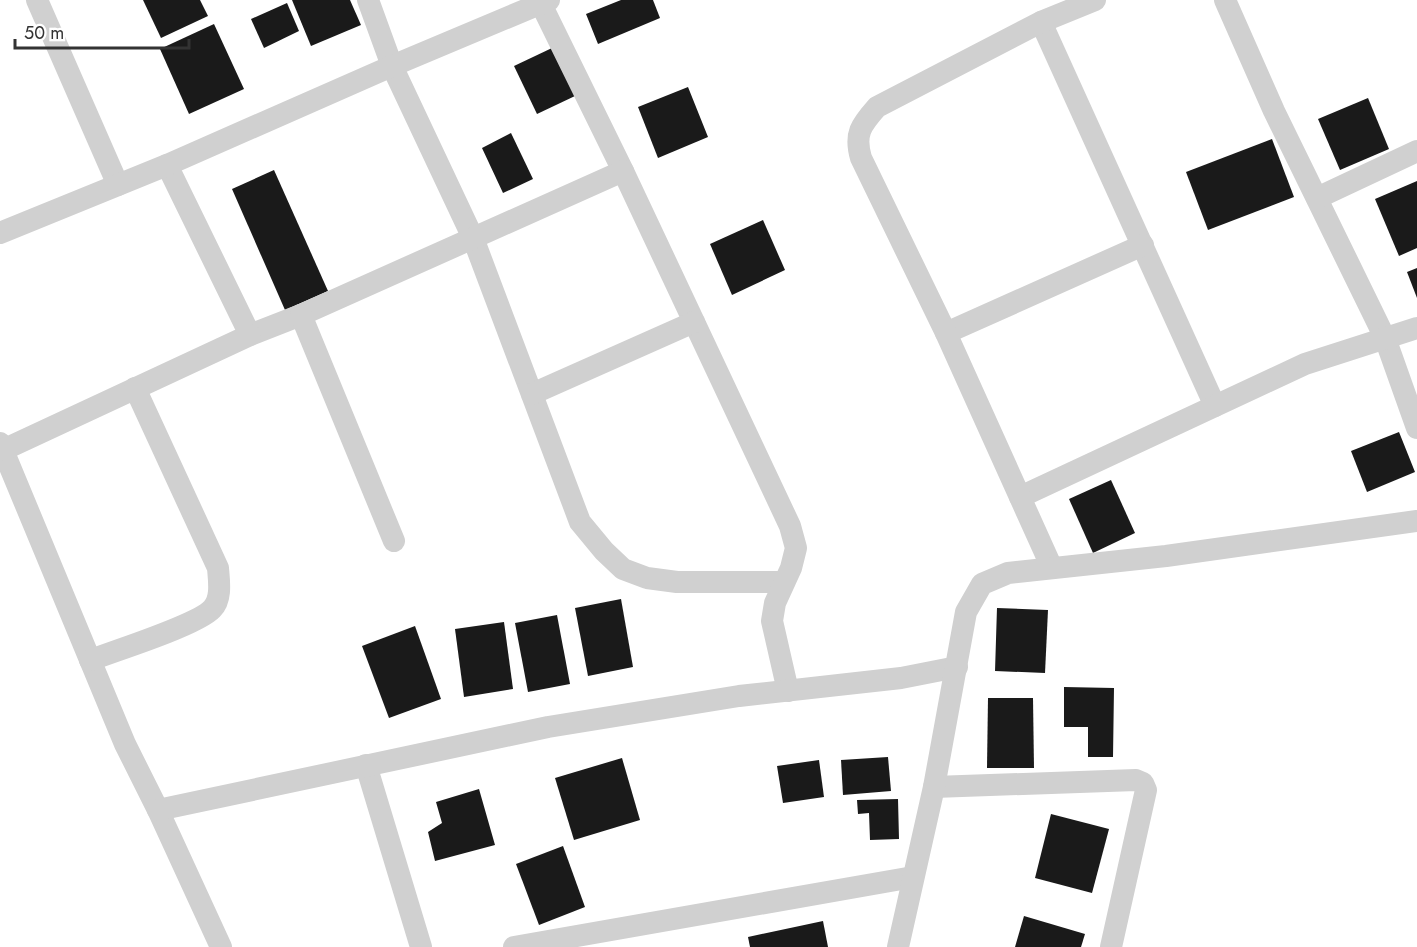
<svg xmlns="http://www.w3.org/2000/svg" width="1417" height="947" font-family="Jost,sans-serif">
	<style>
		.building { fill: #1a1a1a }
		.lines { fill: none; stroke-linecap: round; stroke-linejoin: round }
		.street { stroke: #d0d0d0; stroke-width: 22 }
	</style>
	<rect width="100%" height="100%" fill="#fff"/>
	<g class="building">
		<polygon points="143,0 200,0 208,16 161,38"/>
		<polygon points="292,0 350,0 361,25 311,46"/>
		<polygon points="621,0 653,0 660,18 598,44 586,14"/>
		<polygon points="287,3 299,31 264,48 251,19"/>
		<polygon points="214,24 244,89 189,114 160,49"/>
		<polygon points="552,48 575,96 537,114 514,66"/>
		<polygon points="688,87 708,137 658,158 638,107"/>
		<polygon points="1368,98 1389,149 1340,170 1318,119"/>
		<polygon points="511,133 533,179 503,193 482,148"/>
		<polygon points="1272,139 1294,197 1208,230 1186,172"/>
		<polygon points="274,170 328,291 285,310 232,189"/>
		<polygon points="1417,181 1417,248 1399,256 1375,199"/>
		<polygon points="763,220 785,270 732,295 710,244"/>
		<polygon points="1417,268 1417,298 1407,272"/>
		<polygon points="1399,432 1415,472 1367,492 1351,451"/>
		<polygon points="1111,480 1135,533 1093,553 1069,499"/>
		<polygon points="621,599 633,667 588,676 575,608"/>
		<polygon points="997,608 1048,610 1045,673 995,671"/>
		<polygon points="557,615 570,684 528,692 515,623"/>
		<polygon points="504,622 513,689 464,697 455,629"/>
		<polygon points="415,626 441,699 389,718 362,646"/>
		<polygon points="1064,687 1114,688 1113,757 1088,757 1088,727 1064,727"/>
		<polygon points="988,698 1033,698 1034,768 987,768"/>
		<polygon points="888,757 891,791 843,795 841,760"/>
		<polygon points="622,758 640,820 574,840 555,778"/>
		<polygon points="819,760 824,797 783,803 777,766"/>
		<polygon points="479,789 495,845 435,861 428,832 442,823 436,802"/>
		<polygon points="898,799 899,839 870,840 869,813 858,814 857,800"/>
		<polygon points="1051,814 1109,829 1092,893 1035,878"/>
		<polygon points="563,846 585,907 539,925 516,864"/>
		<polygon points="1024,916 1085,934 1081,947 1015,947"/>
		<polygon points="823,921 828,947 750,947 748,937"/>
	</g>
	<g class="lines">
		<g class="street">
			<polyline points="37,0 118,185"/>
			<polyline points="368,0 392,66 473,238 580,522 604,551 623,569 647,578 677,582 784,582"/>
			<polyline points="1225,0 1274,111 1385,338 1417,428"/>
			<polyline points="541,4 623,171 790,526 796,548 791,568 775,603 772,621 788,691"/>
			<polyline points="1041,22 1215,406"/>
			<polyline points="167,165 250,335 301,315 623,171"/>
			<polyline points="1317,198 1417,151"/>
			<polyline points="0,233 167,165 392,66 549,0"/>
			<polyline points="301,315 394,541"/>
			<polyline points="946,333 1143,245"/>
			<polyline points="532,394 694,322"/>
			<polyline points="0,443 125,744 158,810 221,947"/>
			<polyline points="3,450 250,335"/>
			<polyline points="1020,497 1305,364 1417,328"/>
			<path d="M1052 568 946 333 861 158C854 134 861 125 877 107L1041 22 1095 0"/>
			<path d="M90 660C115 651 197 625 212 609 222 599 219 581 218 568L135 388"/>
			<polyline points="366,765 421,947"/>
			<polyline points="934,787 1136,780 1143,783 1146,790 1111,947"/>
			<polyline points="158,810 548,727 739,696 901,678 957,667"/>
			<polyline points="514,947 913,877"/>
			<polyline points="898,947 934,787 966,612 982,584 1008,573 1166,556 1417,521"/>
		</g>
	</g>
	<path d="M15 39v9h174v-9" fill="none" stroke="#333333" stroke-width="3"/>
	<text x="24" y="39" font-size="18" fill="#333333" stroke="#ffffff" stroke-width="4.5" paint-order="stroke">50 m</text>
</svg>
